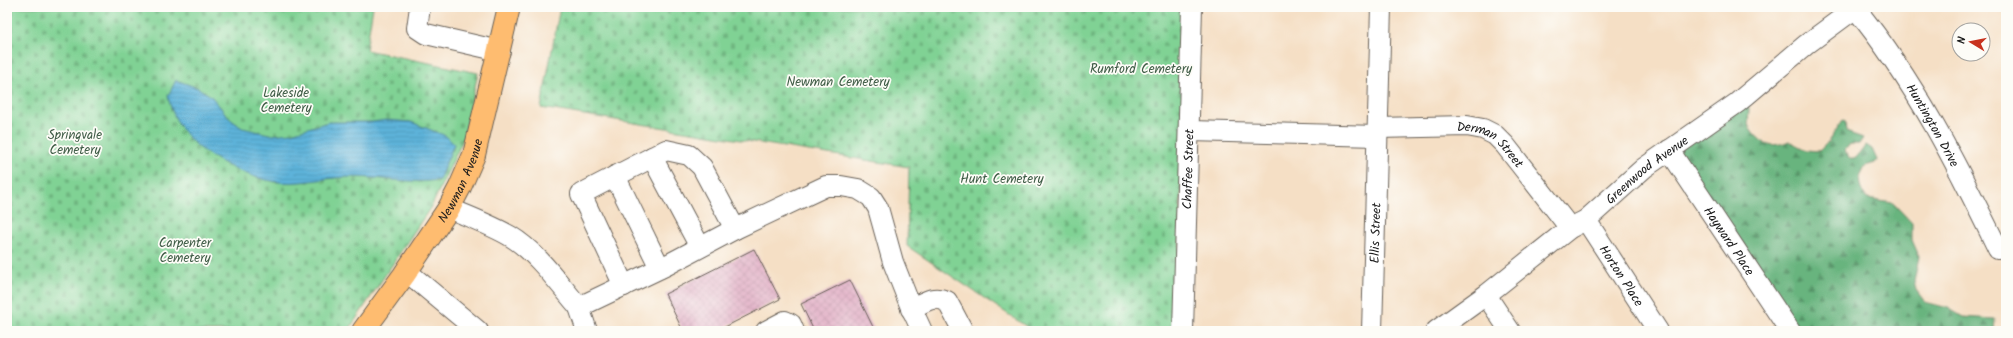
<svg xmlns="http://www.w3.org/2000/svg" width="2013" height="338" font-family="Kalam,sans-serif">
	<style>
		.forest { fill: url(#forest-firs); stroke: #42684d }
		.cemetery { fill: url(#cemetery-stones); stroke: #4e7758 }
		.water { fill: url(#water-rules); stroke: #3c687b }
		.building { fill: url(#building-cross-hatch) }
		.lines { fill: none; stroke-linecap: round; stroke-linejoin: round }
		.minor-casing { stroke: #686057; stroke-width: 22 }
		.major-casing { stroke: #686057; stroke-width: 24 }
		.minor { stroke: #fff; stroke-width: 20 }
		.major { stroke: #febc70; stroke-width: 22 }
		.labels { text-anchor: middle; stroke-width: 3.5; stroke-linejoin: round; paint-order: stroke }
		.park-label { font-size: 13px; fill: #3f5c46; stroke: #fdfcf7 }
		.street-label { font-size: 13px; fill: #1c1c1c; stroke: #fdfcf7 }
	</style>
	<defs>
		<pattern id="forest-firs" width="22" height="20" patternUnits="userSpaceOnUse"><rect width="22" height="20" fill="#68b47e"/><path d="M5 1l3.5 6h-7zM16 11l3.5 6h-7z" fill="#559266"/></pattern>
		<pattern id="cemetery-stones" width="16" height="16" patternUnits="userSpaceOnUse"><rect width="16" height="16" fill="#80d294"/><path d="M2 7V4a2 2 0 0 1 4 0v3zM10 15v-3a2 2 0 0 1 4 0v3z" fill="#6eb47f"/></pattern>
		<pattern id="water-rules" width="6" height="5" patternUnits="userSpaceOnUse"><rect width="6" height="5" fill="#5db3da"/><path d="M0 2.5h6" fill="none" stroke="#5099ba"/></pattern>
		<pattern id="building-cross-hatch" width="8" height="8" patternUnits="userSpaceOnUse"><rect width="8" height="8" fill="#e0abc3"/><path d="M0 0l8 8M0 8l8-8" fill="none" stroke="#c093a7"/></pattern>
	</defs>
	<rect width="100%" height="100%" fill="#fdfcf7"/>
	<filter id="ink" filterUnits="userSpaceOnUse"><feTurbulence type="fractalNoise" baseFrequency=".025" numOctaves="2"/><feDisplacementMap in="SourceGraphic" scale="8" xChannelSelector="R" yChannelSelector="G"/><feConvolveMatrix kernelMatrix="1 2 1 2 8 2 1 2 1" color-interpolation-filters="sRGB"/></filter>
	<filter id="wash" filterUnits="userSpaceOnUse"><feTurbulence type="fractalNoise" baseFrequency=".012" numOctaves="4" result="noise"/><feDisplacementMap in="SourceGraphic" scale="16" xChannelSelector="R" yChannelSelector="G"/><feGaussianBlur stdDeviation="0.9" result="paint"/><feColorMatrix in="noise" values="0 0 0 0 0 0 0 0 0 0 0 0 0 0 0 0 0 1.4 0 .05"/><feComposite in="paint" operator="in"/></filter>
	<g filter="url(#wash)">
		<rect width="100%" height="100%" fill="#f5dfc5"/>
		<path class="forest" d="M1747 105 1749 108 1748 125C1759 142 1769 150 1789 141L1806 150 1819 151 1827 143 1843 120 1845 121 1846 132 1863 138 1859 144H1850L1845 150 1848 158H1856L1866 145 1872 149 1877 160 1875 163 1865 166C1857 181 1858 185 1867 199L1893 203 1912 223V240L1919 256 1914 282 1916 290 1925 302 1948 308 1963 317 1995 319 1994 331H1794L1676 150Z"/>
		<g class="cemetery">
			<polygon points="7,7 373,7 366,50 478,73 463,140 432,205 348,331 7,331"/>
			<polygon points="560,7 1186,7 1177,331 1033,331 907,246 909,167 541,108"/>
		</g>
		<path class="water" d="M176 80 198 88 211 96 230 119 242 128 273 135 291 133 329 122H373L386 120 411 122 446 136 454 144 439 180C410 184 380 177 351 177 326 177 296 186 272 181 246 177 205 157 187 136 177 124 171 111 168 96Z"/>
		<g id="blocks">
			<g class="building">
				<polygon points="754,249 780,299 717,331 683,331 665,294"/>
				<polygon points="850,280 875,331 814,331 801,304"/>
			</g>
		</g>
	</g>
	<g filter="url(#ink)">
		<use href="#blocks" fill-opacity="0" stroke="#686057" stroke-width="1"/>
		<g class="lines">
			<defs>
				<g id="minor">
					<polyline points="420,7 417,28 426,34 500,51"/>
					<path id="s1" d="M1855 8C1915 81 1957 165 1998 249"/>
					<path id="s2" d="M1378 128 1467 126 1483 129 1495 135 1505 145 1570 228"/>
					<polyline points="1190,131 1377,136"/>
					<path id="s3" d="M1669 150 1790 331"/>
					<polyline points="652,157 700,247"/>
					<polyline points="615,176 660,268"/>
					<path d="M449 208C469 217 491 225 510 236 538 253 558 283 579 307L667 265 735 229 826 186H841L858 189 871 197 878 208 893 262 910 305 922 331"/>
					<path id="s4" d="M1586 220 1658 331"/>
					<polyline points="406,271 478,331"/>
					<polyline points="624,286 581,194 666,150 689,155 702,167 735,229"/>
					<polyline points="1486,295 1510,331"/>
					<polyline points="579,307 587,331"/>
					<path d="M911 309C925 302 932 295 947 301L963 331"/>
					<polyline points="766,331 785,321 791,324 794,331"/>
					<path id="s5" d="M1183 331 1192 7"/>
					<path id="s6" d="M1372 331 1381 7"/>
					<path id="s7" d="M1436 331 1486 295 1570 228 1586 220 1644 168 1737 103 1807 44 1857 7"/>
				</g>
				<g id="major">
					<path id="s8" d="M363 331 404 275 449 208 460 187 474 155 509 7"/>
				</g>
			</defs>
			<use href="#minor" class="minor-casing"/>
			<use href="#major" class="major-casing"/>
			<use href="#minor" class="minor"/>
			<use href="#major" class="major"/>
		</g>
	</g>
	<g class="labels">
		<g class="park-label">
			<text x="1141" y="73">Rumford Cemetery</text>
			<text x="838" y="86">Newman Cemetery</text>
			<text x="286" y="97">Lakeside<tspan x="286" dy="15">Cemetery</tspan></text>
			<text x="75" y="139">Springvale<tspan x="75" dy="15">Cemetery</tspan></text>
			<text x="1002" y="183">Hunt Cemetery</text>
			<text x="185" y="247">Carpenter<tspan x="185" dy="15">Cemetery</tspan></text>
		</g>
		<g class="street-label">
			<text dy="5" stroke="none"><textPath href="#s1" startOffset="141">Huntington Drive</textPath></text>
			<text dy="5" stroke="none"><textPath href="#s2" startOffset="119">Derman Street</textPath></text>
			<text dy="5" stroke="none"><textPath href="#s5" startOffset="162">Chaffee Street</textPath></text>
			<text dy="5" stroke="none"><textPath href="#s7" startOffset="266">Greenwood Avenue</textPath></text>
			<text dy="5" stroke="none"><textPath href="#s8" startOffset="180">Newman Avenue</textPath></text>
			<text dy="5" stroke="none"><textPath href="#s6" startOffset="98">Ellis Street</textPath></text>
			<text dy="5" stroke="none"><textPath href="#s3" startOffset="109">Hayward Place</textPath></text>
			<text dy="5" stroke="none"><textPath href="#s4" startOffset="66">Horton Place</textPath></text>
		</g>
	</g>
	<rect width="2013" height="338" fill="none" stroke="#fdfcf7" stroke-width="24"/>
	<g transform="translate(1971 42) rotate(280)"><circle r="19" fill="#fdfcf7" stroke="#a3a29f"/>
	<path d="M0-3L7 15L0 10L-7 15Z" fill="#c8321e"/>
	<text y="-6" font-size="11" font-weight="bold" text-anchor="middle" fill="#1c1c1c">N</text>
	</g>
</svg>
